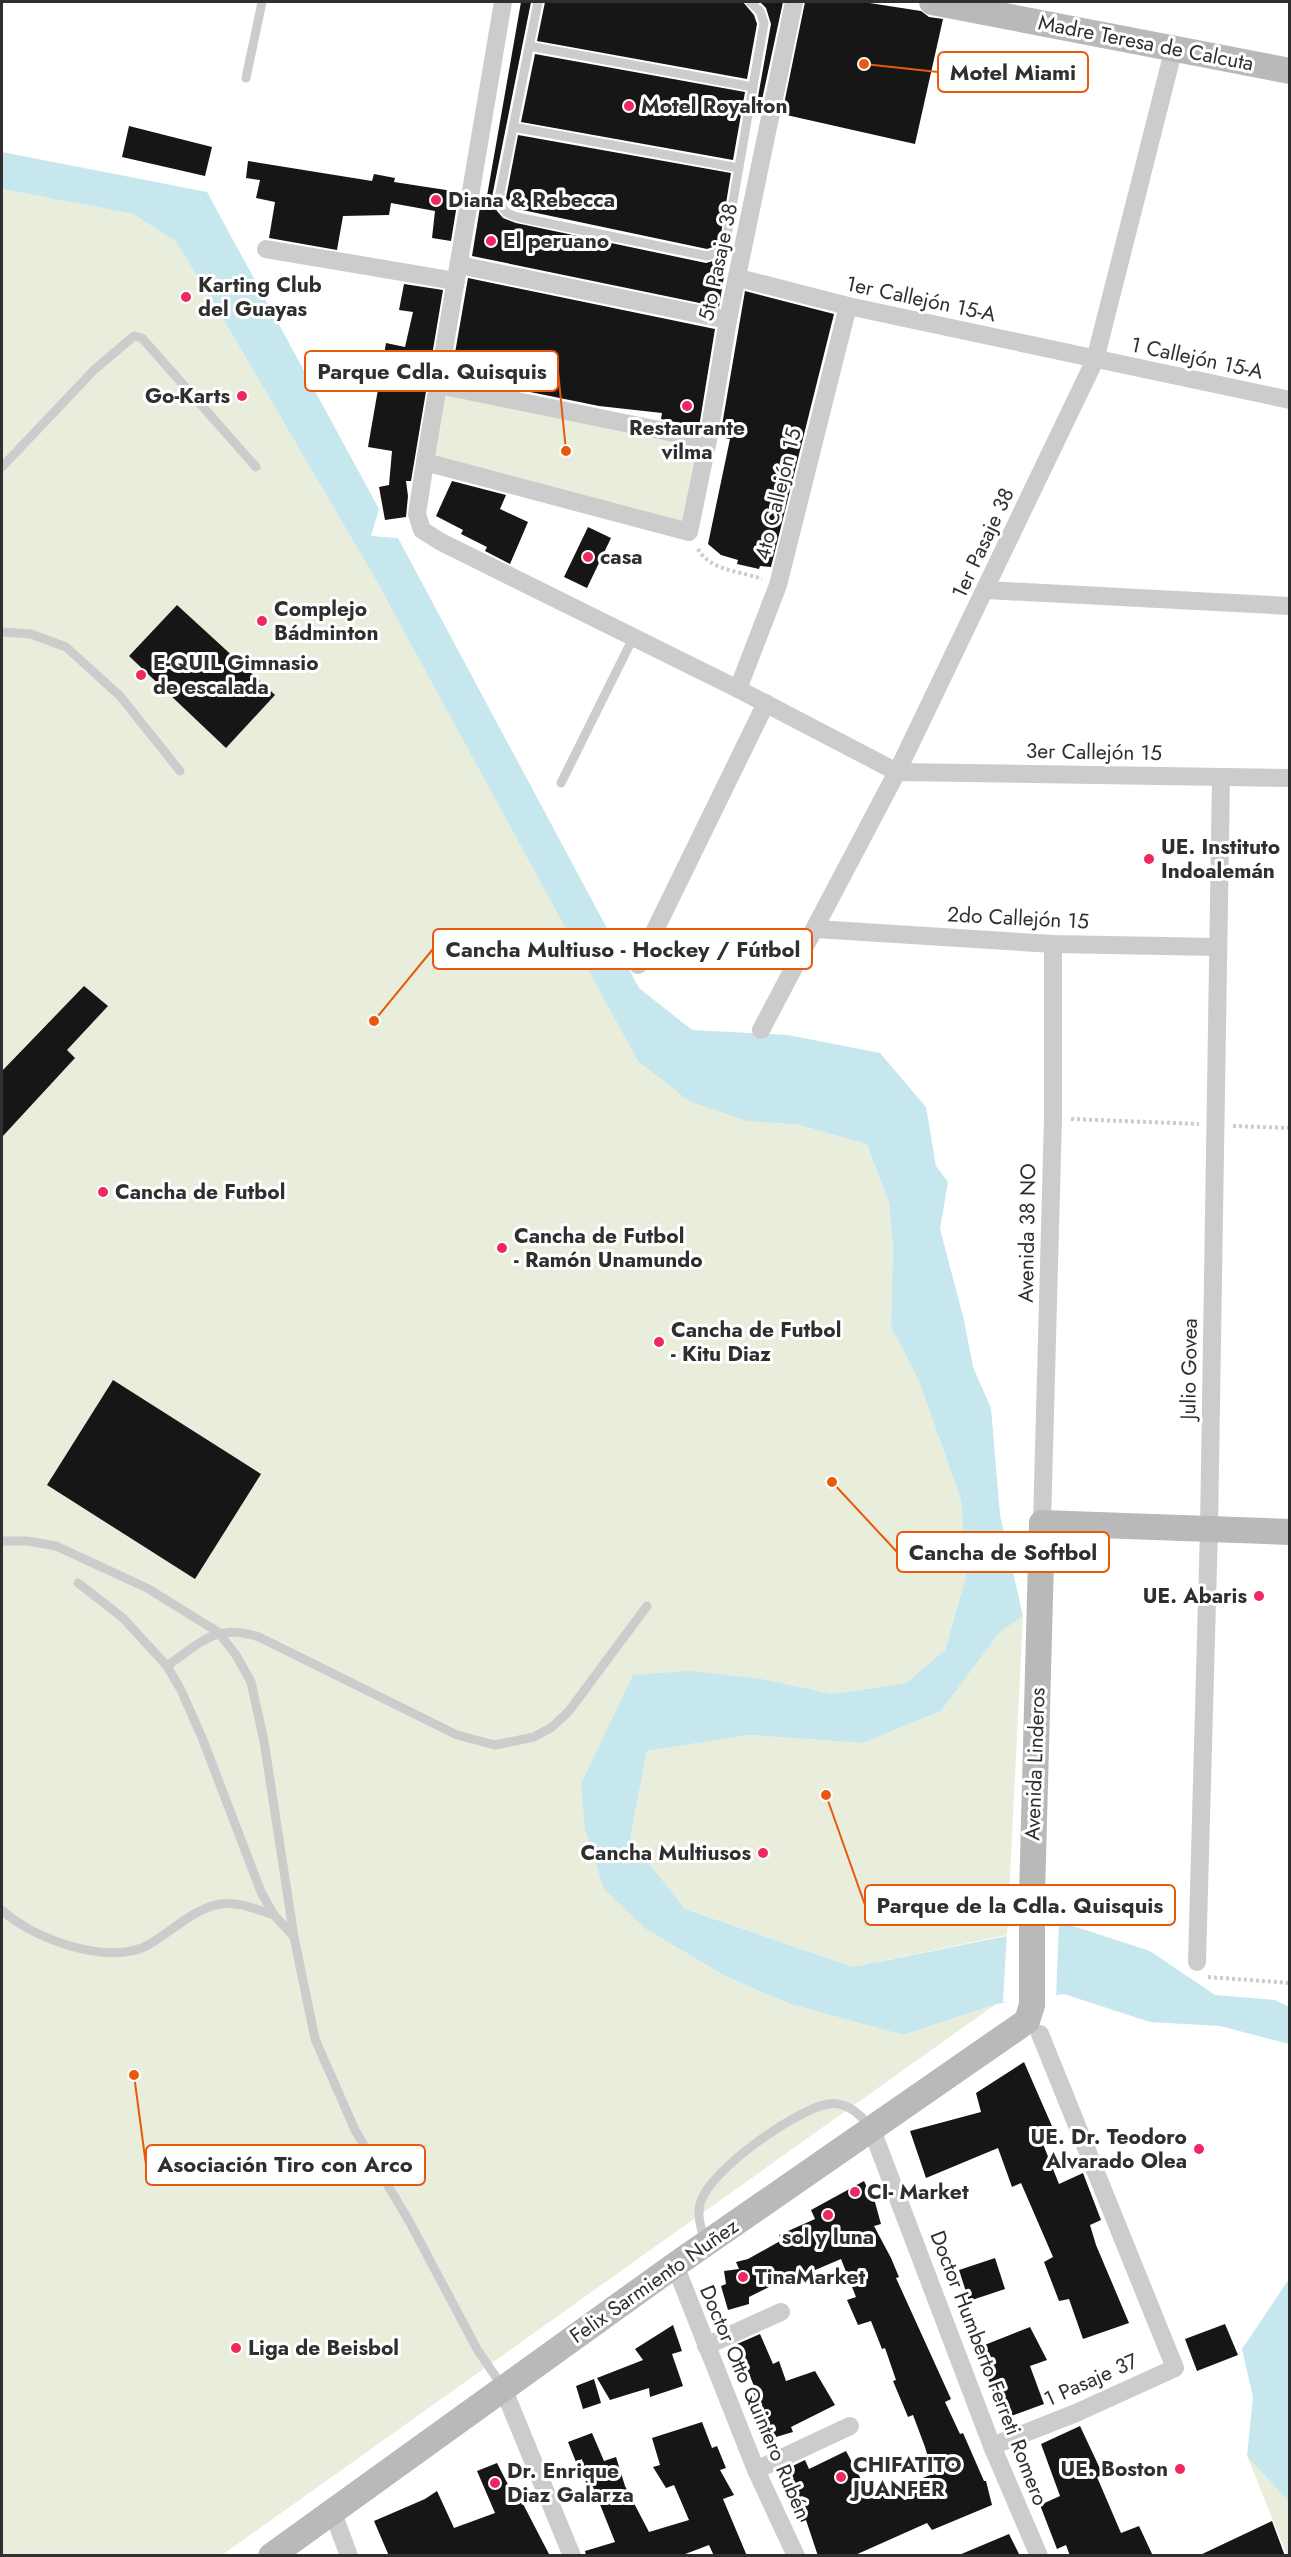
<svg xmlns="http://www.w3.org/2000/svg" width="1291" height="2557" font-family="Jost,sans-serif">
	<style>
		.green { fill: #e9eddc }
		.water { fill: #c7e7ee }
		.pier { fill: #fff }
		.building { fill: #161616 }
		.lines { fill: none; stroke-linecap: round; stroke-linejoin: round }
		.path { stroke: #ccc; stroke-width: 4; stroke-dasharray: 3 3; stroke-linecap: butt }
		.lane { stroke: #ccc; stroke-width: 9 }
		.street { stroke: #ccc; stroke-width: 18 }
		.secondary { stroke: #b9b9b9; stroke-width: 26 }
		.poi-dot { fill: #ee2962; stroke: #fff; stroke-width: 2 }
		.labels { text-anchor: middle; stroke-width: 6; stroke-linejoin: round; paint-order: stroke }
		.street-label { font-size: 21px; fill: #2f2f2f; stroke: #fff }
		.poi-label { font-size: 21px; font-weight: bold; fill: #2f2f2f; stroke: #fff; text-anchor: start }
		.leader { fill: none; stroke: #e8590c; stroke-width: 2 }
		.callout-dot { fill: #e8590c; stroke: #fff; stroke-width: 2 }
		.callout { fill: #fff; stroke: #e8590c; stroke-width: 2 }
		.callout-label { font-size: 22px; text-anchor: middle; font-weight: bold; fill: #2f2f2f }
	</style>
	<rect width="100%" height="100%" fill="#fff"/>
	<g class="green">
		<polygon points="2,189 133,214 175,241 208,293 376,580 604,997 748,1121 799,1125 867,1144 889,1203 893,1246 891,1327 919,1381 961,1500 966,1576 945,1650 906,1683 833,1694 762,1679 581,1784 646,1929 725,1976 790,2004 903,2035 996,2004 222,2555 2,2555"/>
		<polygon points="439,385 708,440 689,532 425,462"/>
		<polygon points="1023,1616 1007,1935 853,1967 685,1909 630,1839 647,1751 748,1735 863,1743 941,1711 1000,1632"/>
		<polygon points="1247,2456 1289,2502 1289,2555 1287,2555"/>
	</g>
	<g class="water">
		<polygon points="2,152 207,192 379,509 371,536 398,538 639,988 692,1030 788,1035 880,1053 926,1107 936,1166 948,1182 940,1229 964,1320 973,1367 991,1408 1000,1515 1023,1616 1000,1632 941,1711 863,1743 748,1735 647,1751 630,1839 685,1909 853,1967 1067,1924 1150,1951 1215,1995 1275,2000 1289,2007 1289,2044 1220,2026 1150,2022 1064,1994 996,2004 903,2035 790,2004 725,1976 646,1929 604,1889 585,1829 581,1784 633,1675 689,1671 762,1679 833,1694 906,1683 945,1650 966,1576 961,1500 919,1381 891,1327 893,1246 889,1203 867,1144 799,1125 748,1121 689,1101 638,1061 376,580 208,293 175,241 133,214 2,189"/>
		<polygon points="1289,2279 1289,2502 1247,2456 1253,2397 1242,2349"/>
	</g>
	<polygon class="pier" points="1059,1922 1056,1998 1023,2003 1003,2002 1007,1932"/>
	<g class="building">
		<polygon points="521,2 531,2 492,197 497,211 503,218 516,223 706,263 720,259 729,245 719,307 472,256 482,195 487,196"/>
		<polygon points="545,2 743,2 754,15 757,24 747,79 537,41"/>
		<polygon points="760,2 783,2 760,109 756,108 771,24 766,8"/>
		<polygon points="805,2 863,2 921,11 929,17 943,19 915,144 782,114"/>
		<polygon points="535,54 745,92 733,160 521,122"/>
		<polygon points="129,126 212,147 205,176 122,157"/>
		<polygon points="518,135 731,173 721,234 713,247 707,249 513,208 506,198"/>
		<polygon points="248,161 372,181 374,174 395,178 394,182 459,192 451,241 432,238 435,211 391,203 389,215 343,216 337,250 269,238 275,202 256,198 260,180 246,178"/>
		<polygon points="468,278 715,329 699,427 661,419 662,413 599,406 451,376"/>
		<polygon points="404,284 443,290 411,481 406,481 408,496 406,517 385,520 379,487 389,485 392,451 368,447 386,343 405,347 413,312 399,310"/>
		<polygon points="745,291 834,314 771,567 760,566 759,569 737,564 738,560 721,555 708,544 730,439 720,437"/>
		<polygon points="452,481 506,495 500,509 528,522 510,564 485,551 487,547 461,534 463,530 436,516"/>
		<polygon points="588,527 611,538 587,588 564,577"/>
		<polygon points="177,605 275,695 226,748 129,656"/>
		<polygon points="84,986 108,1006 67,1050 75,1058 2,1137 2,1071"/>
		<polygon points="113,1380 261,1474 195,1579 47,1485"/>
		<polygon points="1024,2062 1055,2133 1041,2139 1059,2184 1083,2173 1101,2220 1090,2225 1096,2245 1129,2323 1083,2339 1069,2299 1059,2301 1044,2262 1053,2257 1021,2183 1012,2187 998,2148 926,2178 910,2131 981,2112 976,2093"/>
		<polygon points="864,2181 871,2196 873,2195 881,2224 874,2226 891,2258 899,2277 896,2278 951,2399 945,2402 960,2434 963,2433 984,2481 986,2481 992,2505 932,2530 927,2523 853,2556 818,2556 806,2520 801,2522 780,2472 805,2460 809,2469 846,2451 871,2498 933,2474 925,2447 913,2415 908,2417 893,2381 896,2380 885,2348 882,2349 871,2321 858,2325 847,2300 856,2297 841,2259 801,2276 799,2272 749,2297 749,2304 728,2310 721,2286 726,2284 724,2271 739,2269 736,2262 748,2259 782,2240 779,2235 815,2219 811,2210"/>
		<polygon points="995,2258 1005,2289 969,2301 959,2270"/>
		<polygon points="1225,2324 1238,2355 1197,2371 1185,2339"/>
		<polygon points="673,2325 682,2351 672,2354 683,2386 650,2397 649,2388 610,2400 597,2378 643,2360 635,2349"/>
		<polygon points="1030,2327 1047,2360 1030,2366 1044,2404 1003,2419 977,2348"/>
		<polygon points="760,2334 773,2364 779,2361 786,2381 815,2371 835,2405 791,2427 793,2432 769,2439 752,2392 756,2391 737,2344"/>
		<polygon points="594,2379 601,2403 583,2409 576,2386"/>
		<polygon points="702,2422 712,2448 717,2446 726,2468 720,2470 734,2495 723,2499 747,2556 714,2556 709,2545 680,2556 586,2556 585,2551 615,2542 593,2487 587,2490 582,2459 576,2462 568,2442 592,2433 604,2461 616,2457 625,2486 649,2532 689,2520 674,2485 666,2488 653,2467 660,2465 652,2438"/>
		<polygon points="1080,2426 1103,2475 1097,2477 1121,2533 1139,2526 1153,2556 1070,2556 1066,2545 1057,2549 1040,2505 1060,2496 1041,2444"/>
		<polygon points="497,2463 518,2504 522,2502 550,2556 389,2556 374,2521 425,2499 437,2491 454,2528 495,2513 477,2471"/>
		<polygon points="1272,2521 1285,2556 1198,2556"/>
		<polygon points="1009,2534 1020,2556 959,2556 959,2555"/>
	</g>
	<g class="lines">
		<g class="path">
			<path d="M698 549C710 571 741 571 762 579"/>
			<polyline points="1071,1119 1199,1124"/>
			<polyline points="1233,1126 1290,1128"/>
			<polyline points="1208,1977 1290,1983"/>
		</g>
		<g class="lane">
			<path d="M538 2 499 198C503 213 508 215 522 218L707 256 717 253 727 236 764 23 760 11 750 2"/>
			<polyline points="529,46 753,87"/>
			<polyline points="246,78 262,2"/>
			<polyline points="513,127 739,168"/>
			<polyline points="2,467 94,370 134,336 142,338 256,467"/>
			<polyline points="2,632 31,634 66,647 120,696 180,771"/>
			<polyline points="561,783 633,638"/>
			<polyline points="2,1541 27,1541 56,1546 147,1588 218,1632 236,1655 251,1682 264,1741 294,1937 315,2039 355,2130 409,2221 477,2349 502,2386"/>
			<polyline points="78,1583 123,1618 167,1666 181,1690 203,1740 261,1892 274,1915 294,1937"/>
			<path d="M167 1666C202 1642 215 1623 259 1637L457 1735 495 1745 534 1737 552 1727 569 1711 647 1606"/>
			<path d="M2 1910C31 1938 109 1967 148 1945 171 1932 193 1909 220 1904 238 1901 258 1910 274 1915"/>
			<path d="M705 2242C701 2228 696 2214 701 2201 712 2169 795 2110 828 2104 846 2101 861 2115 871 2128"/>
		</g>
		<g class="street">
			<polyline points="503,2 425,462 417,514 422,530 441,542 738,689 897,772 1290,778"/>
			<polyline points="266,249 456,281"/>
			<polyline points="459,265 728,320"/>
			<polyline points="739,278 848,306 1290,400"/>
			<polyline points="439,385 708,440"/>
			<polyline points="425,462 689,532 708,440 728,320 794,2"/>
			<polyline points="986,590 1290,606"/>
			<polyline points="738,689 778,585 848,306"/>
			<polyline points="816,929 1053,944 1218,947"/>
			<polyline points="638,965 766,703"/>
			<polyline points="761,1030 897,772 1095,360 1174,48"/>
			<polyline points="1042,1523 1053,1118 1053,944"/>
			<polyline points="1197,1962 1209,1529 1221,777"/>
			<polyline points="872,2130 992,2446 1039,2556"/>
			<polyline points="675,2265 756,2470 796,2556"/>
			<polyline points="706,2346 781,2312"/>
			<polyline points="503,2388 572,2556"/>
			<polyline points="992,2446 1076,2413 1175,2368 1040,2034"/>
			<polyline points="756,2470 850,2426"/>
			<polyline points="332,2510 349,2556"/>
		</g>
		<g class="secondary">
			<polyline points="932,2 1290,71"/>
			<polyline points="271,2556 675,2265 1027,2021 1032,2005 1032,1896 1042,1523 1290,1532"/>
		</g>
	</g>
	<g class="poi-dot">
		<circle cx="629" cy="106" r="6"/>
		<circle cx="436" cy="200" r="6"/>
		<circle cx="491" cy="241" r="6"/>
		<circle cx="186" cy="297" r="6"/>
		<circle cx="242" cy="396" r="6"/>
		<circle cx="687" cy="406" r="6"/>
		<circle cx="588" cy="557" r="6"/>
		<circle cx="262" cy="621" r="6"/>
		<circle cx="141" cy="675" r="6"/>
		<circle cx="1149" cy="859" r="6"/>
		<circle cx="103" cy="1192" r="6"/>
		<circle cx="502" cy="1248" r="6"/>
		<circle cx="659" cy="1342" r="6"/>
		<circle cx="1259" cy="1596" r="6"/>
		<circle cx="763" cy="1853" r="6"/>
		<circle cx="1199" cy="2149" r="6"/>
		<circle cx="855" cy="2192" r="6"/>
		<circle cx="828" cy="2215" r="6"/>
		<circle cx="743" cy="2277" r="6"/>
		<circle cx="236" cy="2348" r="6"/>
		<circle cx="1180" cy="2469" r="6"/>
		<circle cx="841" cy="2477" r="6"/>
		<circle cx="495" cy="2483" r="6"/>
	</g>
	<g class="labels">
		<g class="street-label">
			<text transform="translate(1146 43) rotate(11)" y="7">Madre Teresa de Calcuta</text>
			<text transform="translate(718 262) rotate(-78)" y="7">5to Pasaje 38</text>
			<text transform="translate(921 299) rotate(12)" y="7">1er Callejón 15-A</text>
			<text transform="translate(1197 358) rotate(12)" y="7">1 Callejón 15-A</text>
			<text transform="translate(778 494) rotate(-76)" y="7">4to Callejón 15</text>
			<text transform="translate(983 543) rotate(-65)" y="7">1er Pasaje 38</text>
			<text transform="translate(1094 752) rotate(1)" y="7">3er Callejón 15</text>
			<text transform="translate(1018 918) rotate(3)" y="7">2do Callejón 15</text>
			<text transform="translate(1027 1233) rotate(-89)" y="7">Avenida 38 NO</text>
			<text transform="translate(1189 1369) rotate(-89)" y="7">Julio Govea</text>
			<text transform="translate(1035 1764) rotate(-88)" y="7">Avenida Linderos</text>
			<text transform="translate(654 2281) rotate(-35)" y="7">Felix Sarmiento Nuñez</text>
			<text transform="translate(989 2368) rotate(69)" y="7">Doctor Humberto Ferreti Romero</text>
			<text transform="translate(1091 2380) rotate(-24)" y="7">1 Pasaje 37</text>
			<text transform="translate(755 2402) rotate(67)" y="7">Doctor Otto Quintero Rubén</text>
		</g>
		<g class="poi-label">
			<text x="641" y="113">Motel Royalton</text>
			<text x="448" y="207">Diana &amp; Rebecca</text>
			<text x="503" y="248">El peruano</text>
			<text x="198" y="292">Karting Club<tspan x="198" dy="24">del Guayas</tspan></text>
			<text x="230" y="403" text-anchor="end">Go-Karts</text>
			<text x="687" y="435" text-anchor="middle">Restaurante<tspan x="687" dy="24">vilma</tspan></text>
			<text x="600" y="564">casa</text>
			<text x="274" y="616">Complejo<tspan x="274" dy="24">Bádminton</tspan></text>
			<text x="153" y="670">E-QUIL Gimnasio<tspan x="153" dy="24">de escalada</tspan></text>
			<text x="1161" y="854">UE. Instituto<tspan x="1161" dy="24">Indoalemán</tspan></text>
			<text x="115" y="1199">Cancha de Futbol</text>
			<text x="514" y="1243">Cancha de Futbol<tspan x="514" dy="24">- Ramón Unamundo</tspan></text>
			<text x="671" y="1337">Cancha de Futbol<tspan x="671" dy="24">- Kitu Diaz</tspan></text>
			<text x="1247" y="1603" text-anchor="end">UE. Abaris</text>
			<text x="751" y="1860" text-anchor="end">Cancha Multiusos</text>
			<text x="1187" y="2144" text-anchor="end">UE. Dr. Teodoro<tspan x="1187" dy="24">Alvarado Olea</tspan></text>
			<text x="867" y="2199">CI- Market</text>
			<text x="828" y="2244" text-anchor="middle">sol y luna</text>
			<text x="755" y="2284">TinaMarket</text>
			<text x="248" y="2355">Liga de Beisbol</text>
			<text x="853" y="2472">CHIFATITO<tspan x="853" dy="24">JUANFER</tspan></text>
			<text x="1168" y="2476" text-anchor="end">UE. Boston</text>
			<text x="507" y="2478">Dr. Enrique<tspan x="507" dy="24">Diaz Galarza</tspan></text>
		</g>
	</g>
	<path class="leader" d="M864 64L938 72M566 451L558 371M374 1021L433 949M832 1482L897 1552M826 1795L865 1905M134 2075L146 2165"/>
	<g class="callout-dot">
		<circle cx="864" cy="64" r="6"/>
		<circle cx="566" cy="451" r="6"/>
		<circle cx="374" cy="1021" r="6"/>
		<circle cx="832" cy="1482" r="6"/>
		<circle cx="826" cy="1795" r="6"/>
		<circle cx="134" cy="2075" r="6"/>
	</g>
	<g class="callout">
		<rect x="938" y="52" width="150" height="40" rx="6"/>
		<rect x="305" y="351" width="253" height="40" rx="6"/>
		<rect x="433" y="929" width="379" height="40" rx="6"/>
		<rect x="897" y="1532" width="212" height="40" rx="6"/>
		<rect x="865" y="1885" width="310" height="40" rx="6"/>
		<rect x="146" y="2145" width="279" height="40" rx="6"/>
	</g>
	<g class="callout-label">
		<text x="1013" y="80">Motel Miami</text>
		<text x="432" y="379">Parque Cdla. Quisquis</text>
		<text x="623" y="957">Cancha Multiuso - Hockey / Fútbol</text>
		<text x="1003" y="1560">Cancha de Softbol</text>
		<text x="1020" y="1913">Parque de la Cdla. Quisquis</text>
		<text x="285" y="2172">Asociación Tiro con Arco</text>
	</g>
	<rect width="1291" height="2557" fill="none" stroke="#2f2f2f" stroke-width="6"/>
</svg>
